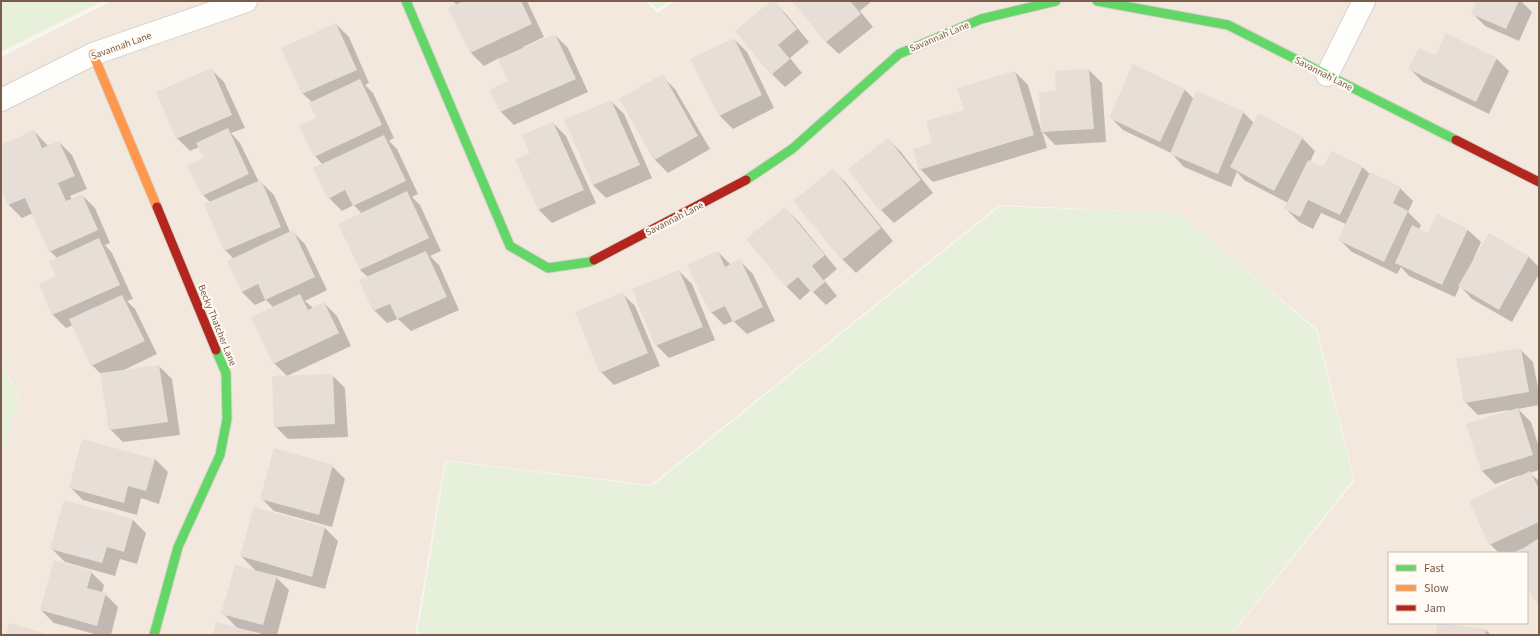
<svg xmlns="http://www.w3.org/2000/svg" width="1540" height="636" font-family="'Source Sans 3',sans-serif">
	<style>
		.residential { fill: #f2e8de; fill-rule: evenodd }
		.green { fill: #e7f0db }
		.shadow { fill: #0003 }
		.building { fill: #e6ded7 }
		.lines { fill: none; stroke-linecap: round; stroke-linejoin: round }
		.street-casing { stroke: #d7d1cb; stroke-width: 24 }
		.fast-casing { stroke: #d9d2cb; stroke-width: 11 }
		.slow-casing { stroke: #d9d2cb; stroke-width: 11 }
		.jam-casing { stroke: #d9d2cb; stroke-width: 11 }
		.street { stroke: #fefefd; stroke-width: 22 }
		.fast { stroke: #63d668; stroke-width: 9 }
		.slow { stroke: #ff974d; stroke-width: 9 }
		.jam { stroke: #b3261e; stroke-width: 9 }
		.labels { text-anchor: middle; stroke-width: 4; stroke-linejoin: round; paint-order: stroke }
		.street-label { font-size: 10px; fill: #7a5c4d; stroke: #fffaf3 }
	</style>
	<rect width="100%" height="100%" fill="#f9f5f0"/>
	<path class="residential" d="M112 1H646L657 13 676 1H1539V635H1232L1355 480 1317 329 1178 213 999 205 651 485 445 460 415 635H1V454L20 398 1 360V57ZM1389 553H1527V623H1389Z"/>
	<g class="green">
		<polygon points="1,1 103,1 1,52"/>
		<polygon points="649,1 669,1 657,9"/>
		<polygon points="1000,206 1179,213 1316,330 1354,479 1231,635 417,635 446,461 652,486"/>
		<polygon points="1,362 20,399 1,453"/>
	</g>
	<g class="shadow">
		<polygon points="453,1 527,1 544,37 523,47 524,48 555,35 568,48 588,92 514,125 501,112 510,82 499,58 484,66 471,53 450,8 457,5"/>
		<polygon points="773,1 786,14 809,42 790,58 802,73 785,87 772,74"/>
		<polygon points="793,1 872,1 860,11 873,27 839,54 826,42"/>
		<polygon points="1477,1 1521,1 1532,12 1519,41 1485,26 1472,13"/>
		<polygon points="336,24 349,37 369,83 365,85 373,93 394,138 389,141 397,149 418,194 412,197 420,205 441,251 430,256 439,265 459,310 411,331 398,319 387,323 374,310 368,277 360,270 362,214 354,205 342,211 329,198 323,165 315,156 318,119 312,102 302,93"/>
		<polygon points="734,39 747,52 774,108 733,129 720,116"/>
		<polygon points="1436,57 1496,58 1509,71 1489,114 1423,82 1410,69"/>
		<polygon points="211,69 224,82 245,128 231,133 240,143 259,182 261,182 274,195 290,232 292,231 305,244 327,290 305,301 313,308 324,303 337,316 351,346 287,376 274,363 252,318 274,308 266,300 255,305 242,292 234,259 225,250 210,202 203,195 205,159 199,147 190,151 177,138"/>
		<polygon points="1089,70 1102,83 1106,142 1055,145 1042,131 1047,148 933,182 920,169 934,143 965,111 1015,72 1028,85 1041,130 1057,92"/>
		<polygon points="662,76 675,89 710,149 668,173 655,160 620,99"/>
		<polygon points="1184,89 1194,99 1243,112 1254,123 1302,138 1315,151 1310,162 1324,169 1362,167 1370,174 1400,188 1413,201 1408,212 1421,225 1419,229 1429,234 1468,230 1481,242 1473,260 1474,260 1489,234 1529,257 1539,267 1539,274 1512,322 1472,299 1460,286 1455,297 1409,276 1401,267 1397,274 1352,252 1339,239 1346,224 1321,213 1313,229 1299,222 1286,209 1288,203 1244,180 1237,172 1231,187 1184,167 1171,153 1123,130 1110,117"/>
		<polygon points="611,101 624,114 652,178 606,198 593,185"/>
		<polygon points="553,123 566,136 596,203 552,223 539,210"/>
		<polygon points="34,131 48,146 59,142 72,155 87,189 70,196 72,200 82,195 95,208 110,243 105,245 112,253 133,299 127,301 135,309 157,354 122,371 159,366 172,379 180,435 123,442 110,429 102,375 92,365 73,325 66,328 53,315 40,284 57,277 57,258 50,251 33,213 22,218 9,205 1,186 1,146"/>
		<polygon points="888,139 901,152 933,193 894,223 881,210 849,169"/>
		<polygon points="833,170 846,183 893,241 856,273 843,260 795,202"/>
		<polygon points="785,208 798,221 837,269 824,280 837,296 826,305 811,290 800,300 787,287 748,239"/>
		<polygon points="718,252 731,265 740,261 753,274 775,321 747,334 733,321 724,325 711,312"/>
		<polygon points="679,271 692,284 715,340 669,358 656,345"/>
		<polygon points="622,293 635,306 660,366 614,385 601,372"/>
		<polygon points="1520,349 1533,362 1539,393 1539,405 1518,409 1531,422 1539,447 1539,470 1530,473 1539,481 1539,603 1527,586 1527,553 1518,553 1524,549 1524,548 1512,553 1499,553 1490,544 1521,475 1495,484 1482,471 1509,410 1478,415 1465,402"/>
		<polygon points="332,375 345,388 348,437 288,439 275,426"/>
		<polygon points="155,459 168,472 159,504 141,498 137,515 83,500 70,487"/>
		<polygon points="332,466 345,479 332,527 274,511 261,498"/>
		<polygon points="254,508 325,528 338,541 325,589 274,575 289,590 277,635 266,635 251,631 255,635 214,635 238,629 223,613 257,572 241,556"/>
		<polygon points="133,520 146,533 137,564 120,559 115,576 65,562 52,549"/>
		<polygon points="91,572 104,585 102,593 105,594 118,607 111,635 98,635 54,623 41,610"/>
		<polygon points="1486,630 1491,635 1437,635"/>
	</g>
	<g class="building">
		<polygon points="463,1 521,1 532,24 470,53 448,8"/>
		<polygon points="771,1 774,1 797,29 778,45 790,59 771,75 735,31"/>
		<polygon points="792,1 850,1 861,14 826,42"/>
		<polygon points="1476,1 1519,1 1506,29 1471,14"/>
		<polygon points="336,23 357,70 302,94 281,48"/>
		<polygon points="1446,33 1497,58 1476,102 1408,69 1419,48 1436,55"/>
		<polygon points="555,34 576,79 500,112 489,90 508,81 498,59"/>
		<polygon points="734,38 762,95 719,116 690,59"/>
		<polygon points="1133,64 1185,89 1160,142 1109,118"/>
		<polygon points="212,68 232,115 176,139 156,92"/>
		<polygon points="1089,69 1094,129 1041,132 1039,92 1056,91 1055,71"/>
		<polygon points="1015,71 1034,135 919,170 913,149 932,143 926,121 964,110 957,88"/>
		<polygon points="663,74 698,136 654,160 619,99"/>
		<polygon points="360,79 382,125 314,157 299,126 316,118 309,103"/>
		<polygon points="1196,91 1244,111 1218,174 1170,154"/>
		<polygon points="611,100 640,165 593,185 564,120"/>
		<polygon points="1258,113 1303,137 1274,191 1230,167"/>
		<polygon points="553,122 584,190 538,210 515,159 530,153 522,135"/>
		<polygon points="228,128 249,174 202,196 187,166 204,158 196,143"/>
		<polygon points="34,130 42,148 59,141 75,176 58,183 66,201 82,194 98,230 49,252 25,198 8,205 1,189 1,145"/>
		<polygon points="384,135 406,181 353,206 345,190 328,199 313,168"/>
		<polygon points="888,138 921,180 880,211 848,169"/>
		<polygon points="1331,151 1363,166 1340,215 1308,200 1300,217 1284,209 1308,160 1323,167"/>
		<polygon points="833,169 881,228 842,260 793,201"/>
		<polygon points="1370,172 1401,187 1393,203 1408,211 1384,262 1338,240"/>
		<polygon points="261,180 281,227 224,251 204,204"/>
		<polygon points="407,191 429,238 360,270 338,224"/>
		<polygon points="785,207 825,255 812,266 825,282 812,293 798,277 786,287 746,239"/>
		<polygon points="1437,214 1468,229 1442,285 1395,263 1412,225 1428,233"/>
		<polygon points="293,230 315,277 265,300 258,284 242,292 227,261"/>
		<polygon points="1489,233 1529,256 1499,310 1458,286"/>
		<polygon points="99,238 120,285 52,315 39,284 56,276 49,261"/>
		<polygon points="426,251 447,297 397,319 390,304 373,311 359,280"/>
		<polygon points="718,251 725,267 740,259 763,307 733,322 725,306 710,313 687,265"/>
		<polygon points="679,270 703,327 655,346 632,289"/>
		<polygon points="623,292 648,353 600,373 575,312"/>
		<polygon points="300,294 308,310 324,302 339,333 273,364 251,317"/>
		<polygon points="122,295 145,341 91,366 69,319"/>
		<polygon points="1521,348 1529,392 1464,403 1456,359"/>
		<polygon points="159,365 168,422 109,430 100,373"/>
		<polygon points="333,374 335,424 274,427 272,376"/>
		<polygon points="1518,408 1533,455 1481,471 1466,424"/>
		<polygon points="82,439 155,459 146,491 128,486 124,503 69,488"/>
		<polygon points="274,448 333,465 319,515 260,499"/>
		<polygon points="1530,471 1539,489 1539,522 1489,545 1469,501"/>
		<polygon points="64,500 133,519 124,552 107,547 102,563 50,549"/>
		<polygon points="254,507 325,527 312,577 240,556"/>
		<polygon points="1539,538 1539,600 1536,602 1527,588 1527,553 1516,553"/>
		<polygon points="54,560 92,571 87,588 106,593 97,626 40,610"/>
		<polygon points="235,565 277,576 263,625 221,614"/>
		<polygon points="216,622 254,632 253,635 213,635"/>
		<polygon points="9,623 50,635 6,635"/>
		<polygon points="1437,623 1486,629 1485,635 1436,635"/>
	</g>
	<g class="lines">
		<defs>
			<g id="street">
				<polyline points="1327,75 1364,1"/>
				<polyline points="1,100 93,54 246,1"/>
			</g>
			<g id="fast">
				<polyline points="406,1 510,246 548,268 589,262 594,260"/>
				<polyline points="1097,1 1228,25 1456,140"/>
				<polyline points="746,180 792,149 899,54 981,19 1056,1"/>
				<polyline points="154,635 178,547 220,455 227,419 226,373 216,350"/>
			</g>
			<polyline id="slow" points="93,54 157,207"/>
			<g id="jam">
				<polyline points="1456,140 1539,182"/>
				<polyline points="157,207 216,350"/>
				<polyline points="594,260 746,180"/>
			</g>
		</defs>
		<use href="#street" class="street-casing"/>
		<use href="#fast" class="fast-casing"/>
		<use href="#slow" class="slow-casing"/>
		<use href="#jam" class="jam-casing"/>
		<use href="#street" class="street"/>
		<use href="#fast" class="fast"/>
		<use href="#slow" class="slow"/>
		<use href="#jam" class="jam"/>
	</g>
	<g class="labels">
		<g class="street-label">
			<text transform="translate(939 36) rotate(-23)" y="4">Savannah Lane</text>
			<text transform="translate(121 45) rotate(-20)" y="4">Savannah Lane</text>
			<text transform="translate(1324 73) rotate(27)" y="4">Savannah Lane</text>
			<text transform="translate(674 218) rotate(-27)" y="4">Savannah Lane</text>
			<text transform="translate(218 325) rotate(68)" y="4">Becky Thatcher Lane</text>
		</g>
	</g>
	<rect width="1540" height="636" fill="none" stroke="#7a5c4d" stroke-width="4"/>
	<rect x="1388" y="552" width="140" height="72" fill="#fffaf3" stroke="#cabbb1"/>
	<rect x="1396" y="565" width="20" height="6" fill="#63d668" stroke="#cabbb1"/>
	<text x="1424" y="572" font-size="12" fill="#7a5c4d">Fast</text>
	<rect x="1396" y="585" width="20" height="6" fill="#ff974d" stroke="#cabbb1"/>
	<text x="1424" y="592" font-size="12" fill="#7a5c4d">Slow</text>
	<rect x="1396" y="605" width="20" height="6" fill="#b3261e" stroke="#cabbb1"/>
	<text x="1424" y="612" font-size="12" fill="#7a5c4d">Jam</text>
</svg>
